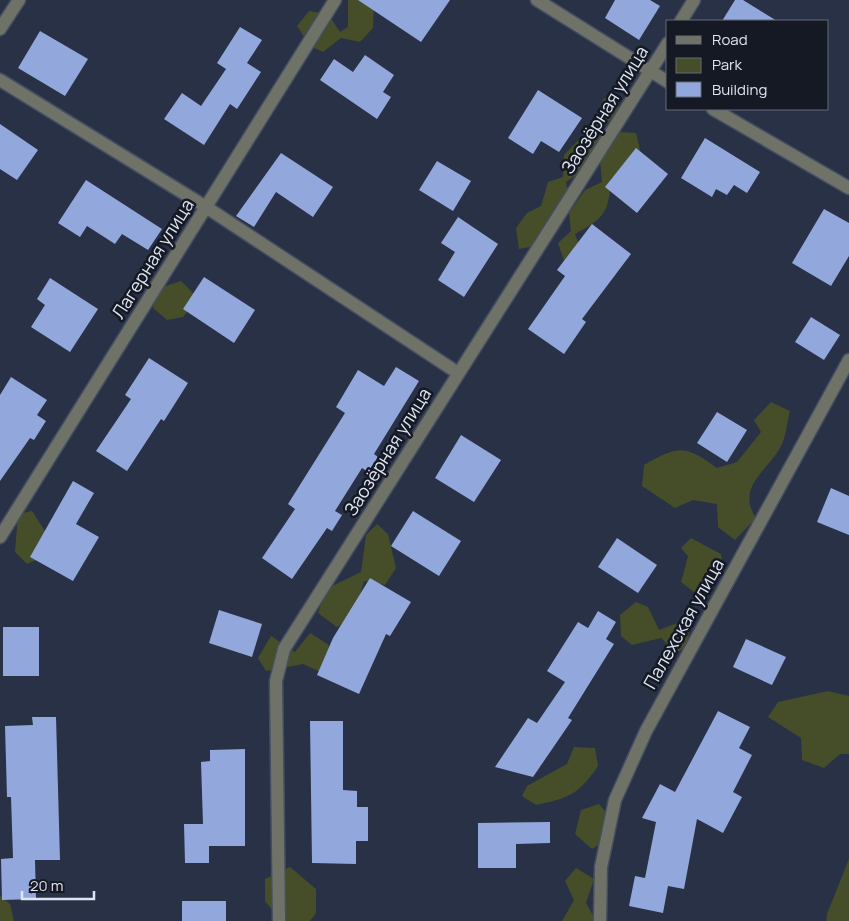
<svg xmlns="http://www.w3.org/2000/svg" width="849" height="921" font-family="Manrope,sans-serif">
	<style>
		.green { fill: #454e28 }
		.building { fill: #92a7dc }
		.lines { fill: none; stroke-linecap: round; stroke-linejoin: round }
		.minor-casing { stroke: #454e62; stroke-width: 15 }
		.minor { stroke: #6f7367; stroke-width: 12 }
		.labels { text-anchor: middle; stroke-width: 5; stroke-linejoin: round; paint-order: stroke }
		.street-label { font-size: 18px; fill: #dfe5f3; stroke: #151923 }
	</style>
	<rect width="100%" height="100%" fill="#283146"/>
	<g class="green">
		<polygon points="348,0 374,0 373,28 360,42 341,38 323,52 310,46 297,26 309,11 328,14 340,32 348,27"/>
		<polygon points="616,93 619,110 599,132 600,145 582,171 566,182 569,201 535,246 519,249 516,228 527,213 541,206 548,182 563,177 564,155 592,126 603,99"/>
		<path d="M620 132 636 133 640 150 624 173 611 178C609 212 605 218 575 234L582 252 564 261 558 243 571 231 569 213 585 190 602 182 600 159Z"/>
		<polygon points="181,281 198,298 183,317 167,320 153,308 157,289"/>
		<path d="M771 402 790 411C787 422 786 438 780 448 766 472 736 488 756 518L735 540 718 527 717 504 693 500 675 508 642 486 644 465C678 446 684 444 717 468L737 462 761 432 754 420Z"/>
		<polygon points="32,511 52,542 46,556 27,564 15,552 18,514"/>
		<polygon points="377,524 388,534 396,568 385,585 364,581 354,616 337,627 318,613 326,589 361,572 366,535"/>
		<polygon points="691,538 721,554 723,567 708,586 694,592 681,582 688,556 681,548"/>
		<polygon points="636,602 648,607 659,630 677,623 689,630 688,645 676,653 661,638 632,645 621,636 620,615"/>
		<polygon points="310,633 329,645 325,674 303,664 266,671 258,658 271,636 295,652"/>
		<polygon points="828,691 849,696 849,754 840,754 824,768 802,760 801,738 768,717 778,702"/>
		<path d="M574 747 595 748 598 766C578 795 569 798 536 805L522 796 527 786 567 764Z"/>
		<polygon points="599,804 608,815 603,842 592,849 575,834 581,810"/>
		<polygon points="849,859 849,921 826,921 827,914"/>
		<polygon points="290,867 316,889 316,913 310,921 281,921 265,901 265,879"/>
		<polygon points="576,868 594,879 586,903 596,921 562,921 574,900 565,881"/>
		<polygon points="0,895 10,904 14,921 0,921"/>
	</g>
	<g class="building">
		<polygon points="358,0 450,0 421,42"/>
		<polygon points="615,0 650,0 660,6 639,40 605,18"/>
		<polygon points="735,0 743,0 777,21 722,21"/>
		<polygon points="240,27 262,40 247,63 261,72 237,109 230,104 204,145 164,119 182,93 201,106 226,69 217,63"/>
		<polygon points="40,31 88,59 65,96 18,68"/>
		<polygon points="365,55 394,75 383,92 391,97 377,119 320,80 334,59 353,72"/>
		<polygon points="538,90 582,118 559,152 541,141 533,154 508,138"/>
		<polygon points="0,124 38,150 17,180 0,169"/>
		<polygon points="705,138 760,172 747,193 734,185 727,195 716,189 712,197 681,178"/>
		<polygon points="636,148 668,174 637,213 605,187"/>
		<polygon points="281,153 333,187 313,217 276,192 254,227 236,216"/>
		<polygon points="437,161 471,181 453,211 419,190"/>
		<polygon points="86,180 162,229 148,250 122,234 115,244 87,226 80,237 58,223"/>
		<polygon points="824,209 849,223 849,256 831,286 792,263"/>
		<polygon points="458,217 498,244 464,297 438,280 455,252 441,243"/>
		<polygon points="592,224 631,254 582,319 586,322 564,354 528,329 565,276 557,270"/>
		<polygon points="204,277 255,310 234,343 183,309"/>
		<polygon points="50,278 98,309 70,352 31,327 45,305 37,299"/>
		<polygon points="811,317 840,335 824,360 795,342"/>
		<polygon points="149,358 188,383 164,421 161,419 127,471 96,451 131,399 125,395"/>
		<polygon points="396,367 419,381 374,454 378,457 368,472 362,468 335,511 342,515 332,531 327,528 292,579 262,558 295,509 288,504 345,413 336,407 358,370 384,386"/>
		<polygon points="11,377 47,400 37,415 46,421 34,440 30,438 0,481 0,395"/>
		<polygon points="717,412 747,430 727,462 697,443"/>
		<polygon points="461,435 501,460 474,502 435,478"/>
		<polygon points="73,481 94,493 76,524 99,537 73,581 30,557"/>
		<polygon points="831,488 849,496 849,535 817,522"/>
		<polygon points="413,511 461,541 439,576 391,546"/>
		<polygon points="617,538 657,565 638,593 598,567"/>
		<polygon points="370,578 411,602 390,636 386,634 359,694 317,675 333,638"/>
		<polygon points="219,610 262,624 252,657 209,643"/>
		<polygon points="598,611 616,622 606,639 614,644 568,718 572,720 533,777 495,767 528,718 537,723 565,682 547,671 578,622 588,628"/>
		<rect x="3" y="627" width="36" height="49"/>
		<polygon points="746,639 786,657 772,685 733,667"/>
		<polygon points="718,711 750,727 739,748 752,755 733,792 742,797 723,833 697,819 684,889 668,886 663,913 629,906 635,876 645,878 656,822 642,818 660,784 675,792"/>
		<polygon points="32,717 56,717 60,860 35,860 36,899 2,900 1,859 13,858 11,797 7,797 5,726 33,725"/>
		<polygon points="310,721 343,721 343,790 357,791 357,807 368,807 368,841 356,841 356,864 312,863"/>
		<polygon points="245,749 245,846 209,846 209,863 185,863 184,824 203,824 201,762 210,761 210,750"/>
		<polygon points="550,822 550,843 516,844 516,868 478,868 478,823"/>
		<rect x="182" y="901" width="44" height="20"/>
	</g>
	<g class="lines">
		<defs>
			<g id="minor">
				<polyline points="537,0 668,82"/>
				<polyline points="681,21 694,0"/>
				<polyline points="0,29 19,0"/>
				<polyline points="0,80 206,207 458,373"/>
				<polyline points="713,109 849,188"/>
				<polyline points="0,537 335,0"/>
				<polyline points="279,921 276,681 284,649 668,43"/>
				<polyline points="600,921 601,867 615,800 646,731 849,360"/>
			</g>
		</defs>
		<use href="#minor" class="minor-casing"/>
		<use href="#minor" class="minor"/>
	</g>
	<g class="labels">
		<g class="street-label">
			<text transform="translate(605 110) rotate(-58)" y="6">Заозёрная улица</text>
			<text transform="translate(153 259) rotate(-58)" y="6">Лагерная улица</text>
			<text transform="translate(388 452) rotate(-58)" y="6">Заозёрная улица</text>
			<text transform="translate(684 624) rotate(-61)" y="6">Палехская улица</text>
		</g>
	</g>
	<rect x="666" y="20" width="162" height="90" fill="#151923" stroke="#666b76"/>
	<rect x="676" y="36" width="25" height="8" fill="#6f7367" stroke="#666b76"/>
	<text x="712" y="45" font-size="15" fill="#dfe5f3">Road</text>
	<rect x="676" y="58" width="25" height="15" fill="#454e28" stroke="#666b76"/>
	<text x="712" y="70" font-size="15" fill="#dfe5f3">Park</text>
	<rect x="676" y="82" width="25" height="15" fill="#92a7dc" stroke="#666b76"/>
	<text x="712" y="95" font-size="15" fill="#dfe5f3">Building</text>
	<path d="M22 891v8h72v-8" fill="none" stroke="#dfe5f3" stroke-width="2.5"/>
	<text x="30" y="891" font-size="15" fill="#dfe5f3" stroke="#151923" stroke-width="4" paint-order="stroke">20 m</text>
</svg>
